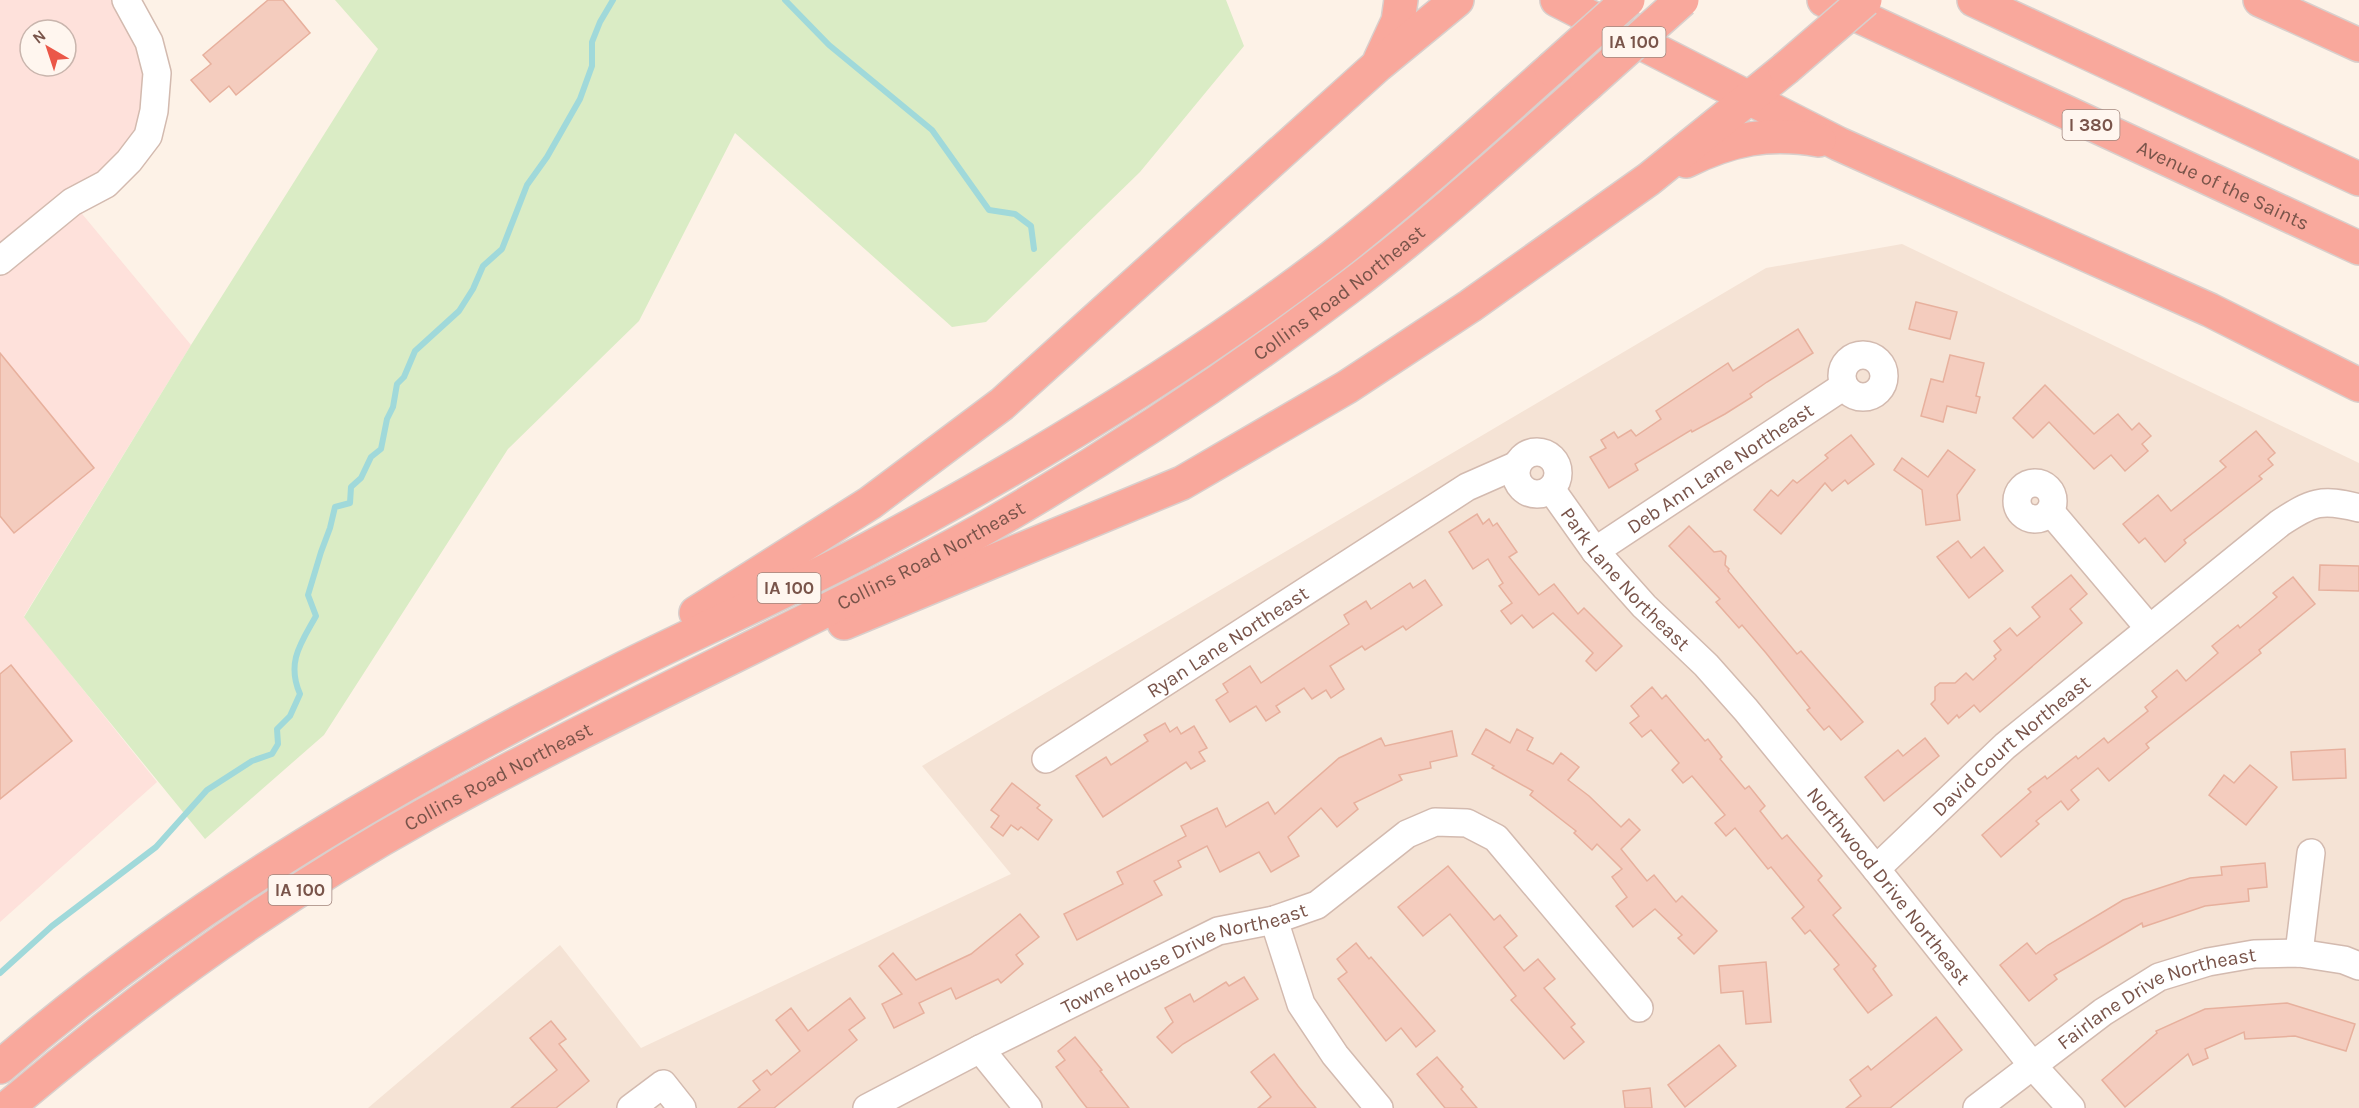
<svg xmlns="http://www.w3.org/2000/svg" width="2359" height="1108" font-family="Karla,sans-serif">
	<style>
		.residential { fill: #f5e3d5 }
		.commercial { fill: #fee1db; fill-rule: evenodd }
		.green { fill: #daecc5 }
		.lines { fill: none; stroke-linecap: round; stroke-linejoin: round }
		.stream { stroke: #a0d9da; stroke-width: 6 }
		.building { fill: #f4ccbe; stroke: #e7b09d; stroke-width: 1.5 }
		.minor-casing { stroke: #d3baaf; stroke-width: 30 }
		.highway-casing { stroke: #d9cfcc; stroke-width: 36 }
		.minor { stroke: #fff; stroke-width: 27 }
		.highway { stroke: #f9a89c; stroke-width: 33 }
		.highway-bridge-casing { stroke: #d9cfcc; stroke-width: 36; stroke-linecap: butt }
		.highway-bridge { stroke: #f9a89c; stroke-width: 33 }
		.labels { text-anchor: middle; stroke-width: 4.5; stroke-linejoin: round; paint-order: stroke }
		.shield { fill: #fff6ef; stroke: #a1857c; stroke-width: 1.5 }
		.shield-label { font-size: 18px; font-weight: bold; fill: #79544a }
		.street-label { font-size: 20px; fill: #79544a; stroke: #fff6ef }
	</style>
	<rect width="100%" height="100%" fill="#fdf2e7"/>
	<polygon class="residential" points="1902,244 2359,463 2359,1108 368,1108 560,945 641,1048 1011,874 922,766 1766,268"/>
	<path class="commercial" d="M0 0H126L149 42 148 136 73 203 191 345 24 616 157 782 0 922ZM30 30H66V66H30Z"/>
	<polygon class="green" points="335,0 1226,0 1244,46 1140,172 986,322 952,327 735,133 639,321 508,449 324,735 205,839 24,617 191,345 378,49"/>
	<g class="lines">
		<g class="stream">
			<polyline points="785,0 829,45 932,130 989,210 1015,214 1031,226 1034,249"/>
			<path d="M0 973 52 926 156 847 207 790 252 761 272 754 278 744 277 729 290 716 300 694C286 662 301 643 316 616L308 595 321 552 330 528 335 507 350 503 351 487 361 478 371 457 381 449 387 419 393 407 397 384 404 377 415 351 459 311 473 289 483 266 502 249 527 185 547 157 580 99 592 66V42L600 22 613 0"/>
		</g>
	</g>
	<g class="building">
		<polygon points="268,0 283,0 310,33 236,95 229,86 210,102 191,80 211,64 203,55"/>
		<polygon points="1916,302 1957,312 1950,339 1909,329"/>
		<polygon points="1798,329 1813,353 1767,382 1750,394 1752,397 1725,414 1692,432 1691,430 1635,464 1638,470 1609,488 1590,457 1606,448 1601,440 1614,432 1618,438 1631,430 1636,436 1661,419 1656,411 1728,363 1733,371"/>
		<polygon points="0,353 94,468 14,533 0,516"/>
		<polygon points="1950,355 1984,363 1976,396 1980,397 1976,413 1947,406 1943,422 1921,416 1931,379 1943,382"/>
		<polygon points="2045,385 2094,434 2118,414 2132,430 2139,423 2151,436 2142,444 2148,451 2125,471 2111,455 2094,469 2049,422 2033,438 2013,418"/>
		<polygon points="2256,431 2275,453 2268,459 2273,465 2259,476 2262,479 2184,540 2186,543 2165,562 2145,538 2139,543 2123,524 2158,495 2171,511 2226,467 2220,461"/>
		<polygon points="1851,435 1874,464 1848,484 1845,480 1832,491 1825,483 1781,534 1754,510 1771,490 1778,496 1793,480 1797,483 1828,458 1825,455"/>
		<polygon points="1948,450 1975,470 1957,495 1960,520 1926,525 1922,490 1894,470 1902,458 1928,477"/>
		<polygon points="1477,514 1483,524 1489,519 1493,526 1497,523 1517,552 1509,557 1539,595 1554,584 1578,614 1584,608 1622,646 1596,671 1586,661 1593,653 1553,613 1533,628 1522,615 1511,624 1501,611 1512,603 1499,586 1503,583 1488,559 1473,569 1449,532"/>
		<polygon points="1689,526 1714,552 1721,551 1726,556 1725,565 1729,569 1728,571 1797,654 1801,651 1863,722 1841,740 1829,726 1824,730 1807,710 1810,708 1766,653 1742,625 1739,628 1716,602 1720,599 1669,546"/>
		<polygon points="1958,541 1971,558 1984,547 2003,571 1969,598 1937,557"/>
		<polygon points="2320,565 2359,566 2359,591 2319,590"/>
		<polygon points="2071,575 2087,594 2070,609 2082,623 1980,712 1974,705 1959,718 1957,715 1948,724 1931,704 1935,700 1935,687 1940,683 1955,683 1966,673 1973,680 1996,659 1994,656 2001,650 1994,641 2010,628 2017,636 2040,617 2032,607"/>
		<polygon points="2293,577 2315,604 2259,650 2261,653 2146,744 2149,748 2109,781 2098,768 2071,790 2079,800 2068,810 2061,801 2036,821 2039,824 2001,857 1982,835 2031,792 2028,789 2045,776 2047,779 2076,756 2078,759 2104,738 2108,743 2148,711 2145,707 2157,697 2152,691 2177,670 2186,681 2218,653 2212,646 2238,625 2240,628 2277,597 2273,593"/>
		<polygon points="1425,580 1442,605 1406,630 1403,626 1365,650 1362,646 1330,666 1344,689 1331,698 1326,690 1312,699 1304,688 1276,706 1280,712 1266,721 1256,706 1230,722 1216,700 1228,692 1223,684 1250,666 1261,683 1349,624 1344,615 1366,601 1371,609 1410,583 1413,588"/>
		<polygon points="11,665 72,741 0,799 0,674"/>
		<polygon points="1652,687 1662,699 1666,695 1705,741 1708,739 1722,757 1720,759 1745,789 1749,786 1765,806 1760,811 1782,839 1787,835 1822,876 1818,880 1841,908 1833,915 1876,966 1873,969 1892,995 1868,1013 1834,969 1839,965 1810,930 1805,934 1792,918 1804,907 1771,867 1768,869 1735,828 1726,836 1715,823 1725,815 1692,776 1683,783 1672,770 1679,763 1651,730 1642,737 1630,723 1639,716 1631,706"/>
		<polygon points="1165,723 1170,732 1177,727 1181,734 1194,726 1207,748 1199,752 1205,761 1191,769 1186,762 1103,817 1076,776 1106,757 1111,765 1148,741 1144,735"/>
		<polygon points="1486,729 1510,743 1517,729 1533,738 1527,750 1553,764 1561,753 1579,767 1568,780 1589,796 1621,827 1629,819 1640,830 1621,849 1647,881 1654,875 1676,902 1682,896 1717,931 1694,954 1678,938 1682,935 1655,909 1633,927 1616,906 1627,897 1612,877 1622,869 1597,844 1592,850 1574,833 1576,831 1530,795 1533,791 1492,768 1494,766 1472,754"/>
		<polygon points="1452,731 1457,756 1430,762 1431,768 1399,775 1402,780 1354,803 1358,809 1337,827 1321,808 1288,837 1299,856 1271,872 1259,852 1220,872 1207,846 1178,861 1181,867 1154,881 1162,895 1077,940 1064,914 1123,884 1117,872 1186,836 1181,826 1217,808 1226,827 1268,802 1275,814 1339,758 1381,738 1385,746"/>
		<polygon points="1925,738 1939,756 1884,801 1865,777 1898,750 1903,756"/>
		<polygon points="2345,749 2346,778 2293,780 2291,752"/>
		<polygon points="2250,765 2277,787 2246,825 2209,795 2224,775 2234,783"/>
		<polygon points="1012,783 1040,805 1037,808 1052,820 1038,840 1021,827 1018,830 1011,825 1003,836 991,827 999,816 991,810"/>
		<polygon points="2265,863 2267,887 2248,889 2249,901 2205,906 2143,927 2142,923 2054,975 2057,979 2029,1001 2000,965 2027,943 2036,954 2048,945 2123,900 2190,878 2222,875 2221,867"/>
		<polygon points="1448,866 1494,920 1500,915 1517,936 1504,947 1524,971 1538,959 1555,979 1544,988 1575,1024 1571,1027 1584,1042 1564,1059 1511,1000 1516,996 1450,914 1423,936 1398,907"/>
		<polygon points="1020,914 1039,937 1016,955 1023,964 1001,983 998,979 956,999 951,988 919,1003 924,1013 894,1028 882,1004 902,994 879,966 893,953 916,980 971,954"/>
		<polygon points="1356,943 1369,959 1371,957 1435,1031 1416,1047 1401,1028 1386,1041 1338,979 1347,972 1337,959"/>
		<polygon points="1766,962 1771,1022 1746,1024 1743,991 1721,993 1719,966"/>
		<polygon points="1244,977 1258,999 1183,1044 1172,1053 1157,1037 1173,1022 1165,1008 1190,994 1194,1002 1226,982 1229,986"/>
		<polygon points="850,998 865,1018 849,1030 857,1040 774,1108 738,1108 760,1090 753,1081 767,1070 771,1075 800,1051 776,1020 791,1008 808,1031"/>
		<polygon points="2287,1003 2355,1024 2346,1051 2295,1036 2245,1039 2244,1032 2205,1049 2208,1058 2193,1065 2188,1054 2125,1107 2102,1080 2157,1033 2156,1031 2205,1009"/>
		<polygon points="1936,1017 1962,1050 1890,1108 1846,1108 1861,1096 1850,1080 1868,1066 1871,1070"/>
		<polygon points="551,1021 566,1039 559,1044 589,1081 556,1108 511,1108 557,1070 530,1038"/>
		<polygon points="1075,1037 1102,1070 1100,1071 1129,1108 1087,1108 1080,1099 1056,1067 1065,1060 1058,1051"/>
		<polygon points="1719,1045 1736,1066 1685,1107 1668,1085"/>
		<polygon points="1274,1054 1298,1086 1316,1108 1258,1108 1271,1097 1251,1072"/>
		<polygon points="1437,1057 1463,1087 1461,1089 1477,1108 1445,1108 1417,1074"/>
		<polygon points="1650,1088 1652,1108 1625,1108 1623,1091"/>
	</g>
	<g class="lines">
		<defs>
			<g id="minor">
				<polyline points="0,261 72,202 106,184 129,161 148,136 154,111 157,73 149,42 126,0"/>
				<circle cx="1863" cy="376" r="21"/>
				<circle cx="1537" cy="473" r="21"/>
				<circle cx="2035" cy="501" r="18"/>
				<path id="s1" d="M1551 489 1595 551 1644 606 1706 665 1746 710 1876 869 2033 1066 2071 1108"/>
				<polyline points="2050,511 2149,628"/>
				<path id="s2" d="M1595 551 1844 386"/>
				<path id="s3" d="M1046 759 1467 487 1517 465"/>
				<path id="s4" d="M1876 869 2005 746 2280 523C2312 502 2321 498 2359 508"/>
				<polyline points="1274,920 1301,1004 1335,1055 1379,1108"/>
				<polyline points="2299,953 2311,853"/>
				<polyline points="980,1049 1028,1108"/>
				<polyline points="631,1108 663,1084 682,1108"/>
				<path id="s5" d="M867 1108 980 1049 1218 931 1274 920 1317 905 1407 834 1435 822 1467 823 1496 838 1639 1008"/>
				<path id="s6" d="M1977 1108 2103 1012 2159 977 2208 962 2254 954 2299 953 2344 960 2359 966"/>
			</g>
			<g id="highway">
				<polyline points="1557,0 1839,144 2210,310 2359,385"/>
				<path id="s7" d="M1824 0 2359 248"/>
				<polyline points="1974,0 2359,179"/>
				<polyline points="2260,0 2359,45"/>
				<polyline points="1380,60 1398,21 1401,0"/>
				<path d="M1686 161C1731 139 1769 131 1819 140"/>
				<polyline points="696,613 870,503 1002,404 1378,65 1457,0"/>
				<polyline points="844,623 1182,483 1347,387 1470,306 1649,179 1785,69"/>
				<path d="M0 1067C190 902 402 780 626 667 706 627 789 591 868 549 1029 463 1187 368 1332 257 1408 198 1479 133 1551 69"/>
				<path id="s8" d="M7 1108C137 998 276 897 426 814 553 744 685 681 815 616 874 586 935 557 992 524 1115 453 1234 374 1348 288 1431 225 1509 154 1587 85"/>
			</g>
		</defs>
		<use href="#minor" class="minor-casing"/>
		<use href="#highway" class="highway-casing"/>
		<use href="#minor" class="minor"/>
		<use href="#highway" class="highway"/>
		<defs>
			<g id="highway-bridge">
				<polyline points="1551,69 1628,0"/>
				<polyline points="1785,69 1865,0"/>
				<polyline points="1587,85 1682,0"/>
			</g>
		</defs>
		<use href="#highway-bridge" class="highway-bridge-casing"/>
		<use href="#highway-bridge" class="highway-bridge"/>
	</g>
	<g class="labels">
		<g class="shield">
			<rect x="1602.5" y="27" width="63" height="30" rx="4.5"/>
			<rect x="2062.5" y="110" width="57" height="30" rx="4.5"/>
			<rect x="757.5" y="573" width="63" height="30" rx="4.5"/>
			<rect x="268.5" y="875" width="63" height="30" rx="4.5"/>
		</g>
		<g class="shield-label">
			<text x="1634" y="48">IA 100</text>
			<text x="2091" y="131">I 380</text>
			<text x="789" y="594">IA 100</text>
			<text x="300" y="896">IA 100</text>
		</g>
		<g class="street-label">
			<text dy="7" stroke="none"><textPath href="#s7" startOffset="440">Avenue of the Saints</textPath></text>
			<text dy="7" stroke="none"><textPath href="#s8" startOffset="1566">Collins Road Northeast</textPath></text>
			<text dy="7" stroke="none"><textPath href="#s2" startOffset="150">Deb Ann Lane Northeast</textPath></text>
			<text dy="7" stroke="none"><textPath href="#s8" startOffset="1080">Collins Road Northeast</textPath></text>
			<text dy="7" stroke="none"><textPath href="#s1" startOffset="117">Park Lane Northeast</textPath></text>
			<text dy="7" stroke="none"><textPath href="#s3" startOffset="216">Ryan Lane Northeast</textPath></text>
			<text dy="7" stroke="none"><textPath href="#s4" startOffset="183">David Court Northeast</textPath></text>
			<text dy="7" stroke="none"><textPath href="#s8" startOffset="594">Collins Road Northeast</textPath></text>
			<text dy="7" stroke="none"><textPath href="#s1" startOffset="522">Northwood Drive Northeast</textPath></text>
			<text dy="7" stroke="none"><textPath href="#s5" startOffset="352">Towne House Drive Northeast</textPath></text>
			<text dy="7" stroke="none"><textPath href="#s6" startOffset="214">Fairlane Drive Northeast</textPath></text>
		</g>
	</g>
	<g transform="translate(48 48) rotate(321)"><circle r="28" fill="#fff6ef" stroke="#c9b5ad" stroke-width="1.5"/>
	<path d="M0-4.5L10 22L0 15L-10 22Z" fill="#eb5748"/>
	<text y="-9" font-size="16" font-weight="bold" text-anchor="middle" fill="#79544a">N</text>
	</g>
</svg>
